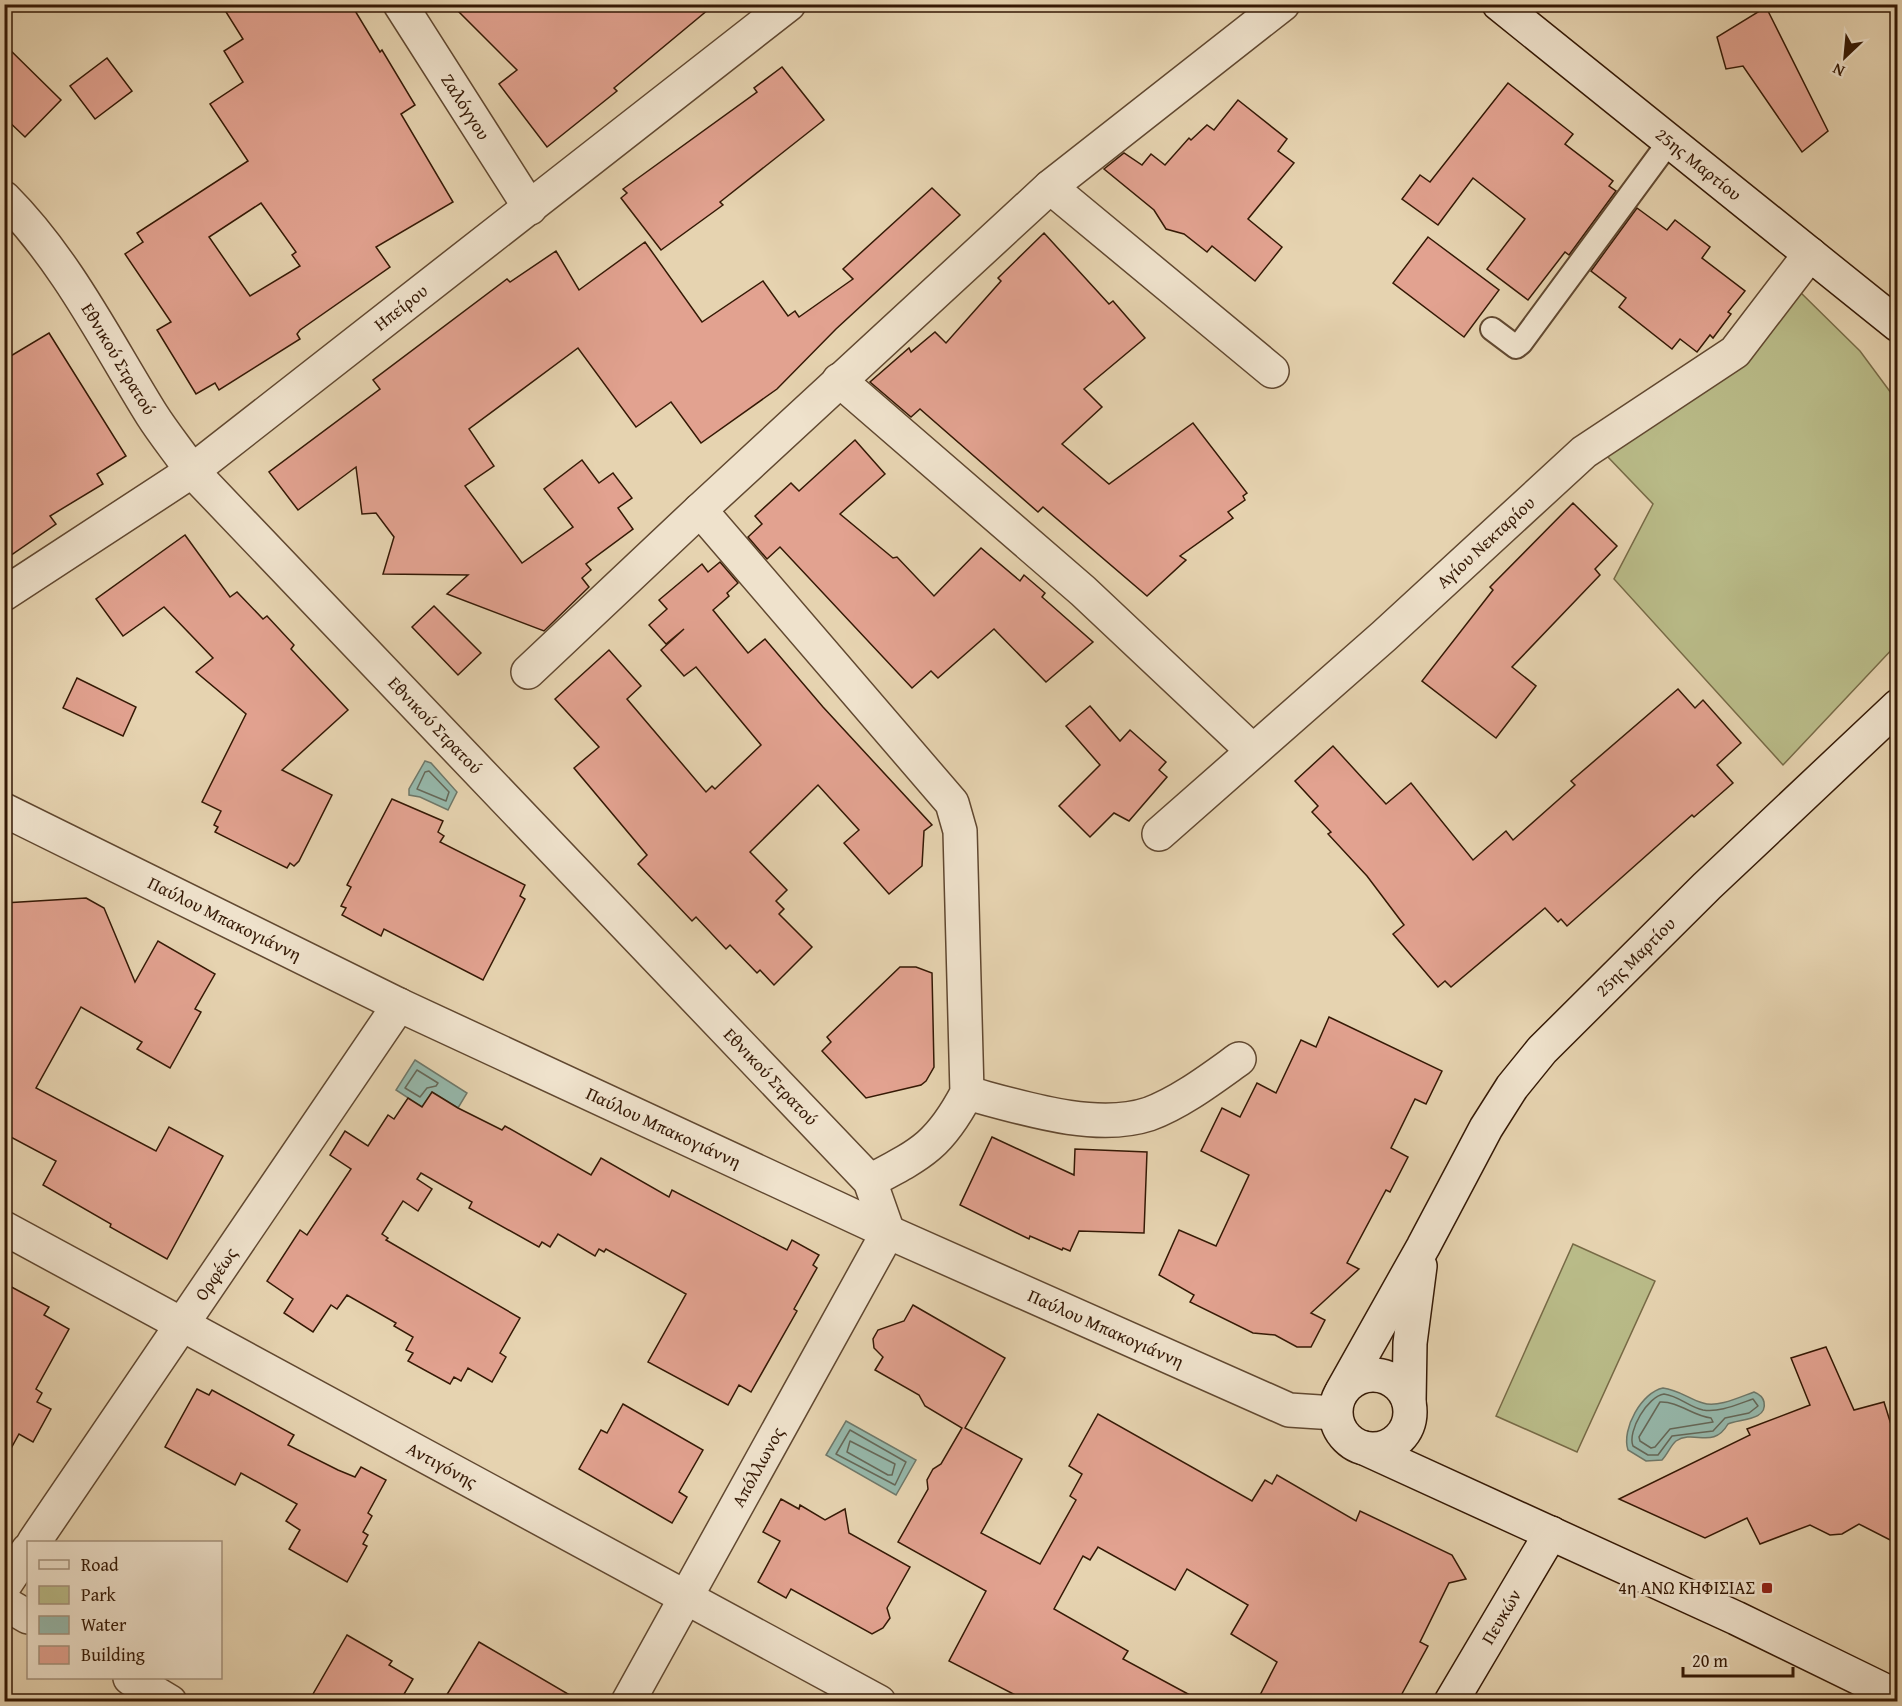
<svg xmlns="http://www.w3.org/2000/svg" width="1902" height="1706" font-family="'Gentium Book Plus',serif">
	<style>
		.green { fill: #b9bb88; stroke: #776a46; stroke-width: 1.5 }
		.water { fill: #96b8ab; stroke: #6f7869; stroke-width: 1.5 }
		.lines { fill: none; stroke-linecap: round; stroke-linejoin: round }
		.shore { stroke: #666858; stroke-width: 1.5 }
		.building { fill: #e2a290; stroke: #351905; stroke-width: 1.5; fill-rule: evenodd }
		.lane-casing { stroke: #614830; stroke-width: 26 }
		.street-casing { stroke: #614830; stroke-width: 36 }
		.secondary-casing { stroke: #351905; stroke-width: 36 }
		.lane { stroke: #efe2cc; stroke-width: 22 }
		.street { stroke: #efe2cc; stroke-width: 33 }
		.secondary { stroke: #efe2cc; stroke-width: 33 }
		.poi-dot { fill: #8f2418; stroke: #efe2cc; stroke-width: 2 }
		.labels { text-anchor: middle; stroke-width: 5; stroke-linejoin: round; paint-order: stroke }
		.street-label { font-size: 18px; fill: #351905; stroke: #efe2cc }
		.poi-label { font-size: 18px; fill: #351905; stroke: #efe2cc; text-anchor: end }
	</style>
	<rect width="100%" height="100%" fill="#e6d3b0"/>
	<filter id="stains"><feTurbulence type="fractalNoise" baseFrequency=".00333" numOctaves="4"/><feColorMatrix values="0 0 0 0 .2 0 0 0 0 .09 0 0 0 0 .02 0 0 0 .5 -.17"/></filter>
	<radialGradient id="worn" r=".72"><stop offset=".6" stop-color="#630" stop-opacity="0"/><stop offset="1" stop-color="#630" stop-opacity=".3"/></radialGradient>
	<g class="green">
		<polygon points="1798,290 1860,351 1897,401 1897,644 1783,765 1614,579 1653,504 1606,455"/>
		<polygon points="1573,1244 1655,1281 1577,1452 1496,1416"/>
	</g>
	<g class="water">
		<polygon points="425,761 431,763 457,792 448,810 420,797 409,795 409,789"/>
		<polygon points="415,1060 467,1093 458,1108 432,1092 422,1107 396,1090"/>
		<path d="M1663 1388C1679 1390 1689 1399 1703 1403 1717 1408 1740 1397 1754 1392 1759 1394 1763 1397 1764 1402 1768 1421 1738 1419 1728 1424 1713 1450 1694 1429 1676 1441 1671 1445 1667 1455 1662 1460L1646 1461 1628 1450C1621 1429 1642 1392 1663 1388Z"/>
		<polygon points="846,1421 916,1460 896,1495 826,1455"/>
	</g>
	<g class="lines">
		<g class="shore">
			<polygon points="429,771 449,792 446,801 417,789 425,772"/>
			<polygon points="417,1070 438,1083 436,1086 427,1088 420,1097 405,1088"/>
			<path d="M1664 1394C1679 1396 1689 1407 1703 1410 1719 1413 1738 1404 1753 1399L1758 1406 1749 1413 1725 1418 1713 1431 1672 1436 1658 1455H1648L1633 1446C1627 1431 1648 1396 1664 1394Z"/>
			<path d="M1660 1402C1678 1401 1693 1416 1711 1418L1713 1422 1670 1429 1655 1447 1651 1448 1640 1441 1639 1437Z"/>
			<polygon points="850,1430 906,1462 895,1485 836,1454"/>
			<polygon points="850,1441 895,1464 892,1475 888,1475 847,1452"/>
		</g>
	</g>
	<g class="building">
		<path d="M221 4H351L380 52 382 50 415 105 401 114 453 202 376 247 390 267 300 330 297 334 300 339 219 390 215 383 196 394 157 330 171 322 125 254 143 242 137 233 248 161 210 104 243 82 224 51 243 39ZM261 203 296 252 292 255 300 266 250 296 209 237Z"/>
		<polygon points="451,4 715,4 614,88 617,91 547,147 499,84 517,70"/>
		<polygon points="1766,7 1828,131 1802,152 1743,66 1726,69 1717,37"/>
		<polygon points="4,44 61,100 25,137 4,117"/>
		<polygon points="107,58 132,91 95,119 70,86"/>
		<polygon points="782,67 824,120 720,202 723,205 661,250 621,198 627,193 623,189 757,92 754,88"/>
		<polygon points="1508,83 1573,134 1565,144 1613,181 1609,186 1616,191 1569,255 1565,252 1528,300 1487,269 1525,219 1473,178 1438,225 1402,199 1420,175 1430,182"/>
		<polygon points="1238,100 1287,139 1278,151 1294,163 1248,219 1282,247 1255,281 1212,246 1207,252 1184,234 1166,229 1154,210 1104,169 1124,153 1142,165 1151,154 1165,165 1189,138 1191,140 1207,125 1214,130"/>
		<polygon points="932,188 960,215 836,329 777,389 701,443 671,402 636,427 578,348 469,429 494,466 465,486 522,563 573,527 544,489 582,460 599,483 613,473 632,498 618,508 633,529 586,564 591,570 582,578 589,587 544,631 447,594 468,575 383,574 394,537 376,513 362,514 356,467 298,510 269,472 380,389 373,380 507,279 510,282 556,251 579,290 645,242 702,322 763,281 788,316 795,311 799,317 853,279 843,269"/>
		<polygon points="1637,208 1667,230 1675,220 1710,247 1702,258 1745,291 1728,312 1731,314 1713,338 1710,335 1697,352 1680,339 1672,349 1619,307 1626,298 1591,271"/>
		<polygon points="1044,233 1109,304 1113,301 1145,338 1084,389 1102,407 1062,444 1109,484 1193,423 1247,493 1243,496 1245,500 1228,512 1233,518 1180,556 1186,560 1147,596 1043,507 1038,512 920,409 911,417 870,382 909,348 911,352 935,332 946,343 1001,281 998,278"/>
		<polygon points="1428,237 1499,290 1464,337 1393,283"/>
		<polygon points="49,333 126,456 97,474 103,484 50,516 56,524 4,560 4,360"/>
		<polygon points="855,440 885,474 840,514 893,558 897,557 934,596 981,548 1020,581 1024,575 1045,593 1042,597 1093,642 1046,682 994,629 938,678 931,671 912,688 780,547 767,559 748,537 762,524 755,516 791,483 799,491"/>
		<polygon points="1573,503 1617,546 1595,569 1600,575 1512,667 1536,686 1496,738 1422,681 1493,590 1490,587"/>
		<polygon points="185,535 230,597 237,592 263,619 267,616 294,645 291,649 348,710 282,770 332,795 299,861 294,866 290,863 287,868 215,832 218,827 214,825 221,811 202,802 246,714 196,672 213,658 164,607 123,636 96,599"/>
		<polygon points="720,562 738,583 727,593 729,596 713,610 748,653 765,639 823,707 932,825 924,831 922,866 889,894 844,843 859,830 818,785 750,852 787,890 776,901 784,909 779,914 812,947 774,985 760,970 757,973 730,945 726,949 696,917 692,921 638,864 647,855 574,768 599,747 555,699 609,650 641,686 627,699 706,792 712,786 715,789 761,745 696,667 684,676 661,650 684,629 666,644 649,625 667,609 659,600 702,564 708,572"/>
		<polygon points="434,606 481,653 458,675 412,627"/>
		<polygon points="77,678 136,707 123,736 63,708"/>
		<polygon points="1678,689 1695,708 1703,700 1741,743 1717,765 1733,783 1694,817 1692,815 1567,926 1561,919 1558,922 1545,908 1451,987 1445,981 1438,987 1393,934 1404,925 1367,876 1328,834 1331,832 1312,812 1318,806 1295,781 1333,746 1386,804 1411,783 1473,860 1506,831 1513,840 1575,785 1571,781"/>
		<polygon points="1090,706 1120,741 1130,730 1166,762 1159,770 1167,777 1129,821 1114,813 1090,837 1059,806 1100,765 1066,726"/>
		<polygon points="392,799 443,821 438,832 444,836 440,842 525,885 520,896 525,899 483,980 384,929 381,936 342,915 346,908 341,906 351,887 347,885"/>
		<polygon points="86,898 104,908 135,982 158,941 215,974 195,1009 201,1012 170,1068 137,1049 142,1042 81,1007 36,1088 156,1151 169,1127 223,1156 167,1259 110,1227 111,1224 43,1185 56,1161 9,1136 4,1145 4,903"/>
		<polygon points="900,967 916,967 932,973 934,1067 926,1081 921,1085 866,1098 822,1051 831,1042 827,1037"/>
		<polygon points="1329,1017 1442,1071 1426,1104 1415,1099 1391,1148 1408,1157 1390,1192 1386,1190 1347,1263 1359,1269 1311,1313 1325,1320 1311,1347 1297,1347 1275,1335 1253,1333 1190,1302 1194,1295 1159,1275 1179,1230 1216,1246 1249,1175 1201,1151 1222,1108 1240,1117 1257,1083 1276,1093 1301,1040 1316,1047"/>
		<polygon points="432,1092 458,1108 502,1130 505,1126 591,1175 601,1158 669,1197 672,1190 787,1250 792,1240 819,1255 813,1265 817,1268 794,1309 797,1311 751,1392 739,1385 728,1405 648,1362 686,1294 606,1249 604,1252 599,1249 595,1256 558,1234 550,1247 542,1242 539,1247 469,1208 472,1202 421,1173 417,1179 432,1189 418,1211 403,1201 382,1234 388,1238 386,1240 520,1318 500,1353 506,1357 492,1382 468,1368 461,1381 454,1377 450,1384 408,1361 413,1353 406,1350 413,1337 394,1326 396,1323 347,1295 337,1309 331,1305 313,1332 284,1313 293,1299 267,1281 300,1230 307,1235 351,1169 330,1155 345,1131 368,1146 388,1115 394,1119 408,1098 422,1107"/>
		<polygon points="992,1137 1074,1175 1075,1149 1147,1152 1144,1233 1079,1231 1070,1251 1063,1248 1062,1250 1030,1236 1029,1239 960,1205"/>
		<polygon points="4,1283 49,1307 44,1315 69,1329 36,1389 42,1393 37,1402 51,1409 33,1442 19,1434 4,1461"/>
		<polygon points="913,1305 1005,1358 965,1428 1022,1459 981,1533 1040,1564 1076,1500 1070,1496 1082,1474 1069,1466 1098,1414 1252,1501 1265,1480 1272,1484 1277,1475 1356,1521 1360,1511 1452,1555 1466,1579 1449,1583 1420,1642 1428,1646 1398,1701 1257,1701 1277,1662 1231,1634 1248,1605 1187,1569 1175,1590 1098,1547 1090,1560 1083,1556 1054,1609 1128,1651 1123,1659 1201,1701 1027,1701 949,1661 986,1591 898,1542 928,1489 927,1480 933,1469 941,1464 962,1428 925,1406 919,1395 875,1370 883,1357 874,1348 873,1339 878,1330 904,1321"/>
		<polygon points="1826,1347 1854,1410 1884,1402 1898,1447 1898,1544 1859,1524 1842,1534 1830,1535 1810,1525 1760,1544 1747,1518 1705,1538 1619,1499 1750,1435 1747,1429 1810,1405 1791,1358"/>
		<polygon points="197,1389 209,1395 212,1390 294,1435 288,1445 338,1470 355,1477 361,1467 386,1480 368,1513 372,1516 363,1532 368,1535 363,1544 367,1546 347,1582 289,1549 300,1530 286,1521 297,1504 241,1473 235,1485 165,1447"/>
		<polygon points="623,1404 703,1450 679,1492 687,1497 672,1523 579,1469 601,1430 607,1433"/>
		<polygon points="781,1499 799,1509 800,1505 825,1520 845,1509 849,1533 910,1567 887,1608 890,1618 883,1628 872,1634 791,1589 786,1598 758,1582 780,1541 763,1532"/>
		<polygon points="347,1635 392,1661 389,1665 413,1679 400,1701 309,1701"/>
		<polygon points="479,1642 580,1701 443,1701"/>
	</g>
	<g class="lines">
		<defs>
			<polyline id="lane" points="1492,329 1516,347 1521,343 1669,142"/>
			<g id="street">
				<path id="s1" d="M400 4 530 208"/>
				<polyline points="1050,187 1272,371"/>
				<path id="s2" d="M4 198C66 260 106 341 152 415 164 434 179 452 192 471L870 1181 888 1232 628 1702"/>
				<polyline points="839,380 1083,591 1253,751"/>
				<path d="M700 510 952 803 960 831 967 1093C939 1146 921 1154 870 1181"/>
				<path id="s3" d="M4 594 192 471 789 4"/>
				<polyline points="528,672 700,510 1050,187 1283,4"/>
				<path id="s4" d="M4 810 399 1005 888 1232 1289 1410 1335 1413"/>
				<path id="s5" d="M1159 834 1384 636 1584 452 1735 352 1810 254"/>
				<path d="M967 1093C1020 1107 1095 1132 1149 1114 1181 1102 1211 1079 1239 1059"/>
				<path id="s6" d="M4 1228 879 1702"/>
				<path id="s7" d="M34 1542 399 1005"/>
				<polyline points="4,1586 28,1550"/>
				<polyline points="4,1603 28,1617"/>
				<polyline points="130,1678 170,1702"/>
			</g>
			<g id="secondary">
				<path id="s8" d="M1499 4 1898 325"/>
				<circle cx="1373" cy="1412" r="37"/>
				<path id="s9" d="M1342 1391 1423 1247 1486 1128 1512 1087 1542 1050 1707 886 1898 706"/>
				<polyline points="1409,1402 1410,1343 1420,1266"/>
				<polyline points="1364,1448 1736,1618 1898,1697"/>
				<path id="s10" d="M1451 1702 1551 1533"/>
			</g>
		</defs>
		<use href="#lane" class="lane-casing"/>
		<use href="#street" class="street-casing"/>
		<use href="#secondary" class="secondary-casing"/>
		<use href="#lane" class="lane"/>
		<use href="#street" class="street"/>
		<use href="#secondary" class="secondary"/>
	</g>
	<rect class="poi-dot" x="1761" y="1582" width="12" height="12" rx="3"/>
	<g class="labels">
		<g class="street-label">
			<text dy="6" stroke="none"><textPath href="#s1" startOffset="122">Ζαλόγγου</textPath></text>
			<text dy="6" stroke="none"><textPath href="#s8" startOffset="256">25ης Μαρτίου</textPath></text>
			<text dy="6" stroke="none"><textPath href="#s3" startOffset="490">Ηπείρου</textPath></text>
			<text dy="6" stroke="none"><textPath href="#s2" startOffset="198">Εθνικού Στρατού</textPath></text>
			<text dy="6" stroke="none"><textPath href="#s5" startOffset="438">Αγίου Νεκταρίου</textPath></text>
			<text dy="6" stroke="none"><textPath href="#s2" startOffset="684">Εθνικού Στρατού</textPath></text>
			<text dy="6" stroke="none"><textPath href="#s4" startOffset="246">Παύλου Μπακογιάννη</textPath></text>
			<text dy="6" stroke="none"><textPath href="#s9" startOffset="528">25ης Μαρτίου</textPath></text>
			<text dy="6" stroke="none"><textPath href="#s2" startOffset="1170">Εθνικού Στρατού</textPath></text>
			<text dy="6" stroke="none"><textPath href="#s4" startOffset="732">Παύλου Μπακογιάννη</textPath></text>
			<text dy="6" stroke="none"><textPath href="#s7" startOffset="324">Ορφέως</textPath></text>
			<text dy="6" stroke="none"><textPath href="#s4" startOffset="1218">Παύλου Μπακογιάννη</textPath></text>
			<text dy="6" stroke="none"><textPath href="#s6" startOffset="498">Αντιγόνης</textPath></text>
			<text transform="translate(758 1467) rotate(-61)" y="6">Απόλλωνος</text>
			<text dy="6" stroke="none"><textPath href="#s10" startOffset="99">Πευκών</textPath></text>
		</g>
		<g class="poi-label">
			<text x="1755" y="1594">4η ΑΝΩ ΚΗΦΙΣΙΑΣ</text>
		</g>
	</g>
	<rect width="1902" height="1706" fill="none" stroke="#e6d3b0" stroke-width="24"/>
	<rect x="6" y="6" width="1890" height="1694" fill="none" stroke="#351905" stroke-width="3"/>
	<rect x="12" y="12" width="1878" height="1682" fill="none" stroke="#351905" stroke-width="1.5"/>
	<rect x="27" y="1541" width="195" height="138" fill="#efe2cc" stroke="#a5927c" stroke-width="1.5"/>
	<rect x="39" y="1560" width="30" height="9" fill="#efe2cc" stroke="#a5927c" stroke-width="1.5"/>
	<text x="81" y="1571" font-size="18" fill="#351905">Road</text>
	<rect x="39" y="1586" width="30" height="18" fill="#b9bb88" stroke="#a5927c" stroke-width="1.5"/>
	<text x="81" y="1601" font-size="18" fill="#351905">Park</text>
	<rect x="39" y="1616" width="30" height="18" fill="#96b8ab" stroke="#a5927c" stroke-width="1.5"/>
	<text x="81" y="1631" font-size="18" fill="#351905">Water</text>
	<rect x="39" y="1646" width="30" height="18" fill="#e2a290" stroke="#a5927c" stroke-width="1.5"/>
	<text x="81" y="1661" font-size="18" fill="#351905">Building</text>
	<g transform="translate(1845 57) rotate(206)" stroke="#efe2cc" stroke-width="4.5" paint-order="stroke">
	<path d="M0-4.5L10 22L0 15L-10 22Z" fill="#351905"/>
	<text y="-9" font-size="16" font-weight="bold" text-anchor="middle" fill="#351905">N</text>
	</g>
	<path d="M1683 1667v9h110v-9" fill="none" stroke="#351905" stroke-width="3"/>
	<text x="1692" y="1667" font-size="18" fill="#351905" stroke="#efe2cc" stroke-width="4.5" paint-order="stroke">20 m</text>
	<rect width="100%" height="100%" filter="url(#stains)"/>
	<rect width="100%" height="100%" fill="url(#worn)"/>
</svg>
